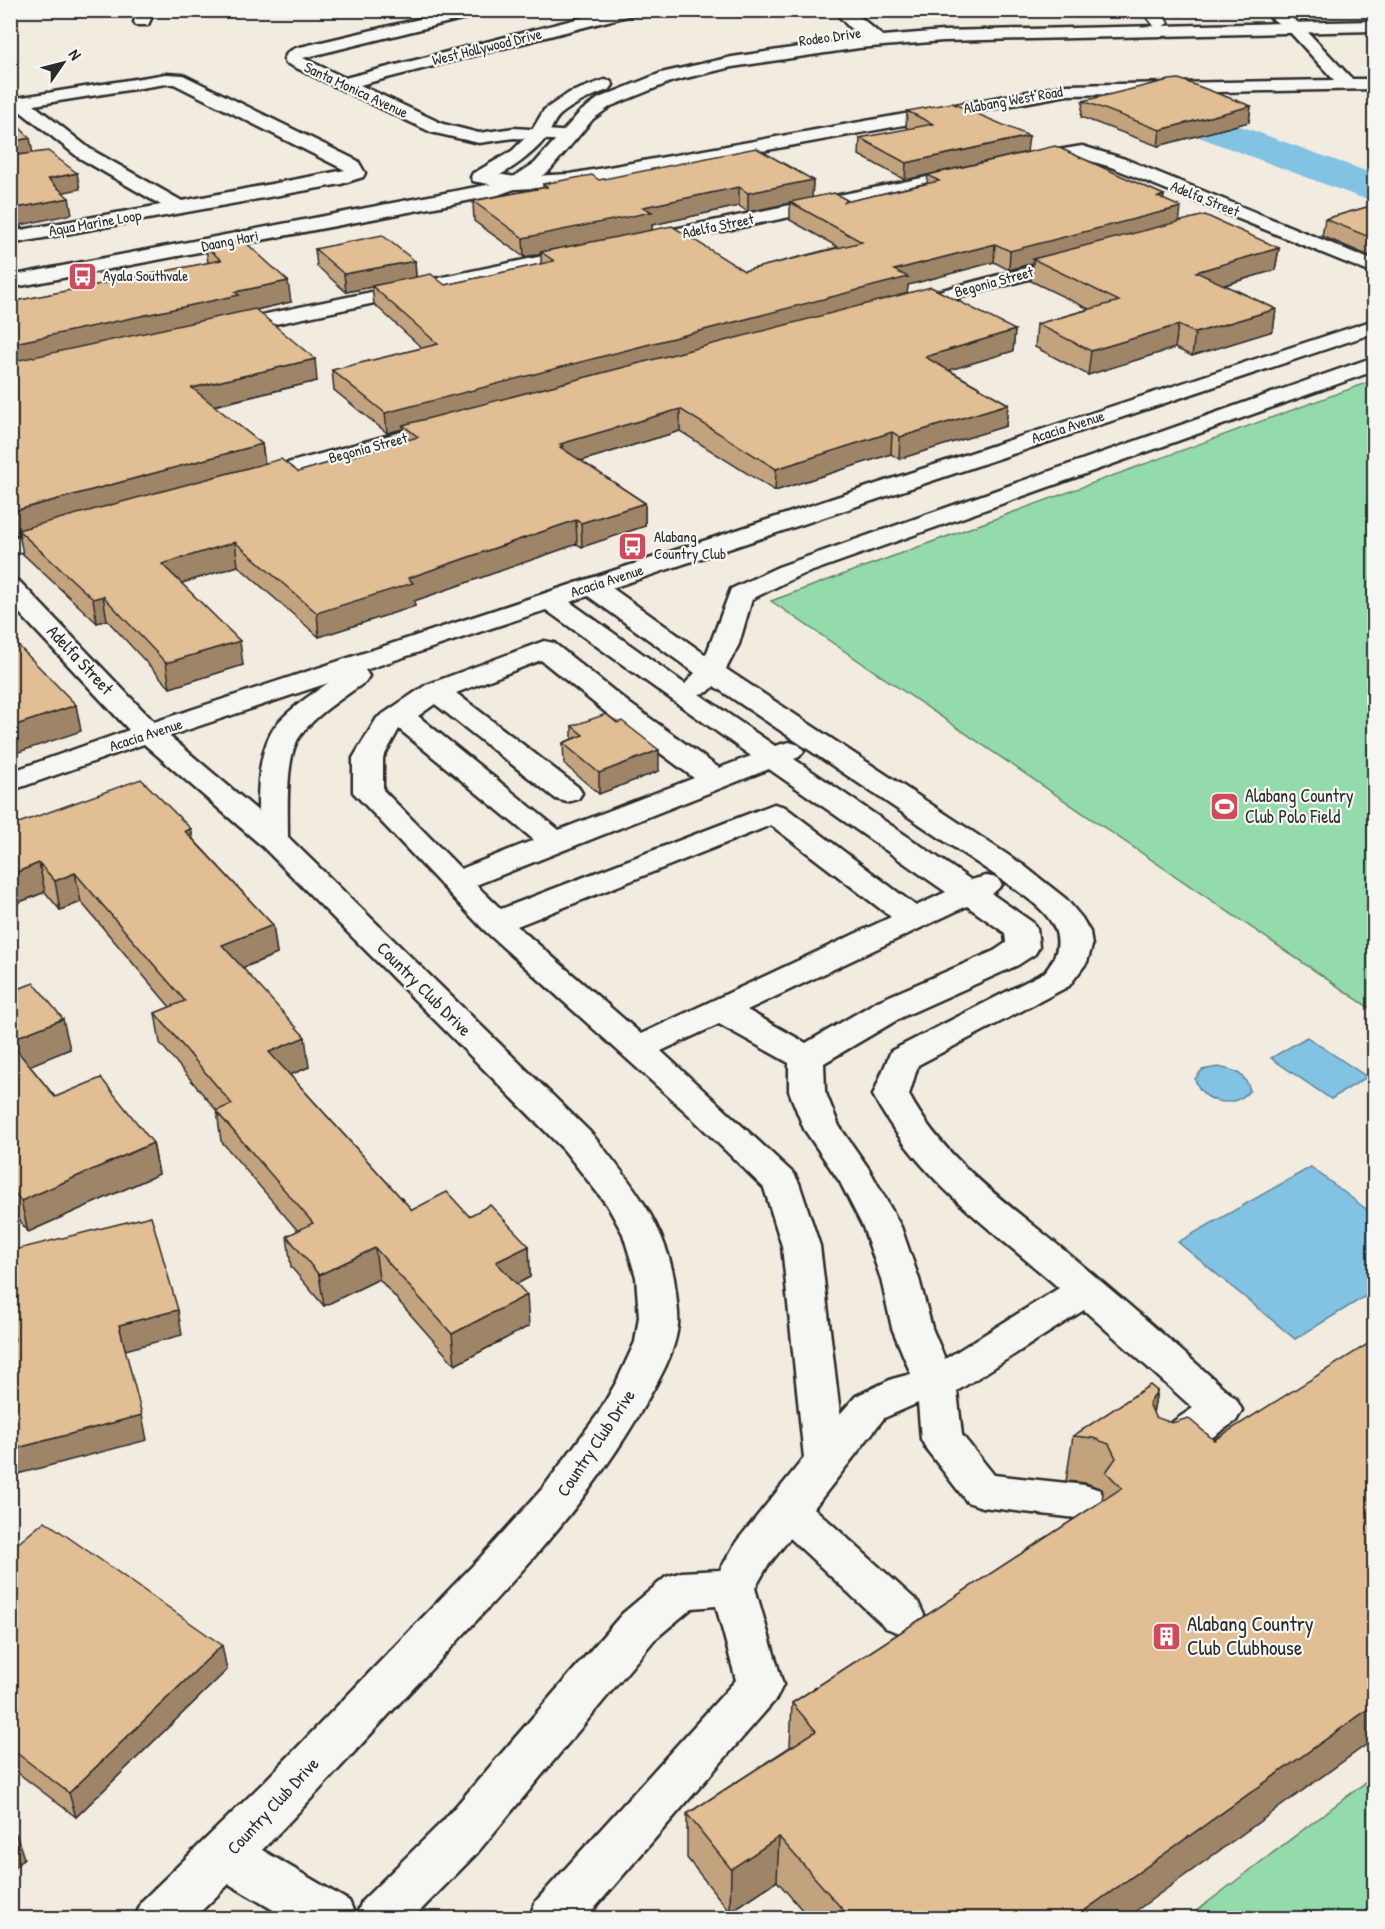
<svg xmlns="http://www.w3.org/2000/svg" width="1385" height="1929" font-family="'Patrick Hand',sans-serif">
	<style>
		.green { fill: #93dbab; stroke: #5f836b; stroke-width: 1.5 }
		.water { fill: #82c2e2; stroke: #5f8699; stroke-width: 1.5 }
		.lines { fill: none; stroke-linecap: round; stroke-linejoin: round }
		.river { fill: #82c2e2; fill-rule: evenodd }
		.minor-casing { stroke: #2b2b2b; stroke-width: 5 }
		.major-casing { stroke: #2b2b2b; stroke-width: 5 }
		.minor { fill: #f6f6f2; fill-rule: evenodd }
		.major { fill: #f6f6f2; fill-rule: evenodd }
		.wall { fill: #c2a37e; stroke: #2b2b2b; stroke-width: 1.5; fill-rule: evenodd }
		.shaded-wall { fill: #9e8567; stroke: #2b2b2b; stroke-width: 1.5 }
		.building { fill: #e1be93; stroke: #2b2b2b; stroke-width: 1.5 }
		.labels { text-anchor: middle; stroke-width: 4.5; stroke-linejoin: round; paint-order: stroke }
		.far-street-label { font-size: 15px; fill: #2b2b2b; stroke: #f6f6f2 }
		.far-poi-label { font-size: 15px; fill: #2b2b2b; stroke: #f6f6f2; text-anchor: start }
		.street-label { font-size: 18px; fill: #2b2b2b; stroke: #f6f6f2 }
		.poi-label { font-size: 18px; fill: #2b2b2b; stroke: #f6f6f2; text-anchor: start }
		.near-poi-label { font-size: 21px; fill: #2b2b2b; stroke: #f6f6f2; text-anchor: start }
	</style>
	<rect width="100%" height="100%" fill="#f2ebdf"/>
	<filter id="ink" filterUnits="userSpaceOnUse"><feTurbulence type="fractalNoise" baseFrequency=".0167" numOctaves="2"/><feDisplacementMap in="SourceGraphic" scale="12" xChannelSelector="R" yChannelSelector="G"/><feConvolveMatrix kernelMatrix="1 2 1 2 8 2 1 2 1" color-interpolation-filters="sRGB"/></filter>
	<g filter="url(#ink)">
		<g class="green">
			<polygon points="1374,380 1374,1011 771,601"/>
			<polygon points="1374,1776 1374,1918 1187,1918"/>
		</g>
		<g class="water">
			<polygon points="1307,1037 1367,1077 1331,1099 1271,1058"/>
			<path d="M1218 1067C1234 1070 1245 1073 1250 1090 1234 1110 1202 1104 1195 1079L1202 1070Z"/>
			<polygon points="1311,1167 1374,1215 1374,1291 1295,1339 1178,1242"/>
		</g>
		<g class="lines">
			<polygon class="river" points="1165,99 1374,174 1374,200 1359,197 1151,119 1146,111 1151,103"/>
			<defs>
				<g id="minor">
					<polygon points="139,10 155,10 148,25 136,25 134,22"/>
					<polygon points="458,10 488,10 486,13 303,58 345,78 612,10 641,10 639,13 360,85 443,124 479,133 514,128 575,132 578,136 575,140 569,141 514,138 479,143 431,132 286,63 284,59 288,52 296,48"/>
					<path d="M834 10H852L887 40 885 43C866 48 845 24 834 10Z"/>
					<polygon points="1142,10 1159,10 1168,23 1160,28 1154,26"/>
					<polygon points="1260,10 1280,10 1300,24 1352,79 1374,79 1374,89 1067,95 570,186 515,189 473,181 471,177 473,173 480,171 515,177 570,174 1067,85 1334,80 1288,30"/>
					<path d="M166 74 183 75 358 161 365 173 363 177 341 184 10 244V232L161 205 78 157 16 108 10 109V99ZM166 84H174L345 170 182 201 90 149 34 105Z"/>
					<polygon points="1082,146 1125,159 1374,261 1374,274 1111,167 1081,158 1028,167 1021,165 1019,161 1021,157 1028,155"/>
					<polygon points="971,168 978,170 980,174 978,178 640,248 633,246 630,242 633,238 640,236"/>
					<polygon points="586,247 593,249 596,253 593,257 223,335 215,334 212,329 215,324 223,323"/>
					<polygon points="1075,255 1082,257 1085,261 1082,265 904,312 897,310 893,306 897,302"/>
					<path d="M1374 320V333L612 588 706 655 731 589 778 567 1374 357V371L796 577 752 599 739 644 726 669 1023 865 1066 899 1082 918 1090 932 1092 946 1087 962 1069 986 918 1065 909 1095C945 1162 1009 1204 1066 1252 1124 1300 1180 1349 1236 1399L1242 1410 1236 1421 1179 1460 1164 1465 1149 1460 1143 1449 1149 1438 1193 1408 1084 1310 957 1391 962 1435 994 1475 1085 1485 1100 1490 1106 1502 1100 1514 1085 1519 982 1507 967 1502 927 1450 921 1439 918 1403 884 1418 814 1508 918 1602 924 1615 918 1628 902 1634 886 1628 790 1538 767 1567 755 1588 783 1685 776 1699 586 1918H529L536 1901 736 1680 716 1606 692 1608 654 1640 477 1853 413 1918H287L229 1884 194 1918H135L142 1901 264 1782 479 1559 543 1488 598 1414 617 1381 635 1342 639 1317 636 1277 623 1234 607 1205 564 1150 262 846 144 744 10 791V772L129 730 10 603V579L19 581 154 722ZM588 596 695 673 685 684 570 602ZM546 610 751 756 719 768 629 703 554 643 544 641 426 685 377 718 353 758V792L484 930 687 1113 764 1188 782 1246 804 1458 737 1541 720 1570 682 1572 666 1577 622 1614 443 1821 362 1901 356 1917 349 1901 262 1850C317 1794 369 1735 423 1678 503 1591 587 1508 645 1404 659 1380 675 1353 678 1325 679 1315 677 1304 676 1293 670 1229 630 1180 590 1132L288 837C288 812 285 756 300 736 316 714 343 698 365 682L369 676 365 670ZM541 660 609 715 694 778 559 830 418 716 435 704 556 799 567 802 578 799 582 793 578 787 456 693ZM328 683C311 695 281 714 271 733 259 756 258 785 258 811L169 736ZM714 686 1001 879C1034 903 1080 928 1045 972L891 1051 873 1095C919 1181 988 1226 1059 1288L945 1359 932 1328 919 1279 901 1227 869 1169 839 1126 825 1091 824 1063 902 1017 1018 965 1035 954 1039 947 1037 929 1032 922 992 894 1002 885 997 878 986 876 971 880 794 759 799 757 804 751 799 745 789 742 775 746 699 694 708 692ZM399 729 534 840 461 869 383 790V758ZM769 769 946 892 916 906 785 807 774 804 501 909 476 885ZM771 825 891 917 641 1034 517 926ZM967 906 1005 933 1006 943 994 951 878 1001 806 1043 747 1010ZM719 1024 789 1063V1091L804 1129 840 1182 863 1227 881 1279 892 1328 911 1374 892 1379 856 1396 840 1414 820 1246 799 1183 794 1174 661 1051Z"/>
					<polygon points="445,420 453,422 457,427 453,432 249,488 240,486 237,481 240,476"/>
					<polygon points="64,524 73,527 77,532 73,537 10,555 10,539"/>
				</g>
				<g id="major">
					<polygon points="1374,21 1374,31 943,41 859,48 732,67 673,81 611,106 593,119 549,171 528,184 498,195 10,288 10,276 492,184 515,176 535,163 580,112 599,98 661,73 732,57 859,38 943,31"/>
					<path d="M604 80 610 81 613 85 610 89C592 96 575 103 560 115 553 121 551 132 545 139 533 154 494 186 474 181L472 177 474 173 512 151 531 132 544 110 569 93Z"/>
				</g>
			</defs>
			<use href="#minor" class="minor-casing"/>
			<use href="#major" class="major-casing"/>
			<use href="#minor" class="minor"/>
			<use href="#major" class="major"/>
		</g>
		<g class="wall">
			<polygon points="1083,101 1251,106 1249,122 1158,146 1081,117"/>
			<path d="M907 111 1028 152 1164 195 1163 199 1180 221 1279 248 1275 270 1225 285 1276 309 1273 331 1192 356 1175 348 1088 375 1035 347 1037 324 1089 309 1031 281 1033 263 1009 270 994 262 908 285 907 293 1015 330 1013 351 949 370 1008 404 1006 426 899 459 891 454 775 491 680 431 581 461 645 503V526L582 547 577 544 414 601 415 606 319 637 238 566 181 583 243 665 170 688 107 620 97 623 23 554 19 534 10 537V302L208 263 206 247 291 302 256 310 317 381 214 406 262 444 265 463 298 472 404 441 403 429 387 433 334 390 332 370 422 348 374 304 372 287 346 292 317 266 315 249 415 261 416 277 445 285 541 264V254L524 257 474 221 473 201 543 188V184L599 180H813L812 198 846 202 927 183 928 175 905 180 859 155 860 138 909 129 906 127ZM790 203V220L838 247 744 271 652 230V225L739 206 748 212Z"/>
			<polygon points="1374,205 1374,258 1322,236 1325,219"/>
			<polygon points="572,726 659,771 599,794 564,764 563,743 572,739"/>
			<polygon points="10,826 191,829 193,839 273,925 277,954 243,968 309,1067 290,1075 412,1210 469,1216 529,1246 530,1277 517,1284 529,1326 455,1365 379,1279 324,1306 291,1267 287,1236 298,1231 221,1141 217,1111 160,1043 155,1013 170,1007 81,902 60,910 45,892 10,906"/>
			<polygon points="10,992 70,1049 29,1065 55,1097 153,1143 159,1174 28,1232 10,1207"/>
			<polygon points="1157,1391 1153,1412 1126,1918 809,1918 777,1881 730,1912 687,1858 687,1814 790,1747 792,1703 1102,1501 1103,1492 1102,1489 1086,1483 1066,1481 1073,1436"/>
			<polygon points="10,1550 227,1670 76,1817 10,1767"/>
		</g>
		<g class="shaded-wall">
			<polygon points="1251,106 1249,122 1158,146 1160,130"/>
			<polygon points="1029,136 1027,152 905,180 906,163"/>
			<polygon points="30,138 33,154 10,158 10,142"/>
			<polygon points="77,173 80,189 50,195 48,179"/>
			<polygon points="813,180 812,199 790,202 790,203 748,212 748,193"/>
			<polygon points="739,187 739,206 652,225 652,231 541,252 541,254 524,257 523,238 643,207"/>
			<polygon points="1164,195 1162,212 1181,207 1179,225 1033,259 1033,263 1009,270 1010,251"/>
			<polygon points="69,198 72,214 21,225 21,228 10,230 10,213 16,208"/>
			<polygon points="995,244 994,262 908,285 907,296 403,425 403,429 387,433 385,413 894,270"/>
			<polygon points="1279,248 1275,270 1193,294 1196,272"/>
			<polygon points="415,261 416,279 372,286 372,287 346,292 344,274"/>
			<polygon points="288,281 291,302 241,313 10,367 10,344 235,292"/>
			<polygon points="1276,309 1273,331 1192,356 1195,333"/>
			<polygon points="1178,325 1175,348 1088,375 1091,351"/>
			<polygon points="1015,330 1013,351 923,378 925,357"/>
			<polygon points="315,359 317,381 195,410 192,388"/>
			<polygon points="1008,404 1006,426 899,459 900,437"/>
			<polygon points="680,409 680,431 564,466 560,444"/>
			<polygon points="892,432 891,454 775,491 776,469"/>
			<polygon points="262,444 265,467 18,530 19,534 10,537 10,512"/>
			<polygon points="645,503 645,526 582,547 581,523"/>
			<polygon points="576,520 577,544 414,601 415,606 319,637 317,613 408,578"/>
			<polygon points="235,542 238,566 166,588 162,564"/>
			<polygon points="103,596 107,620 97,623 93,599"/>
			<polygon points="240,641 243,665 170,688 166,663"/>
			<polygon points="76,705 81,731 10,755 10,727"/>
			<polygon points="659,750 659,771 599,794 599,773"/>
			<polygon points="191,829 196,858 185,831"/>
			<polygon points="39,863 45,892 10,906 10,875"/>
			<polygon points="75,873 81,902 60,910 55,881"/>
			<polygon points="273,925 277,954 226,974 222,945"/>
			<polygon points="63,1019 70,1049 17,1071 10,1040"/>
			<polygon points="305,1037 309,1067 273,1082 269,1052"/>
			<polygon points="153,1143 159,1174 28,1232 21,1201"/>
			<polygon points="529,1246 530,1277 498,1293 496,1262"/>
			<polygon points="375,1248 379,1279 324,1306 319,1275"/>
			<polygon points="527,1295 529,1326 455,1365 452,1334"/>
			<polygon points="178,1310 182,1335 125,1350 119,1325"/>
			<polygon points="1157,1391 1149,1435 1149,1403"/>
			<polygon points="142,1415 147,1440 10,1476 10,1450"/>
			<polygon points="222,1645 227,1670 76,1817 69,1793"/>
			<polygon points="1374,1705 1374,1739 1126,1918 1074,1918"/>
			<polygon points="16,1834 24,1858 10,1872 10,1839"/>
			<polygon points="779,1837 777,1881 730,1912 731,1869"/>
		</g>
		<g class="building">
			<polygon points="1179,79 1251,106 1160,130 1083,101 1169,80"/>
			<polygon points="952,103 1029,136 906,163 860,138 933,124 907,111"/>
			<polygon points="10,118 30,138 10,142"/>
			<polygon points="1055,146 1164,195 1158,197 1181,207 1010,251 995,244 894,270 908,277 385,413 332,370 438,344 372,286 431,274 445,285 554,261 541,252 672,226 744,271 862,242 790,202 834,193 847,200 845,202 939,181 928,175"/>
			<polygon points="756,148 813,180 748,193 739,187 643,207 652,212 523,238 473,201 547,187 543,184 592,175 599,180"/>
			<polygon points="48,151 77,173 48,179 69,198 16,208 18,211 10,213 10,156"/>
			<polygon points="1374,205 1374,239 1325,219"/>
			<polygon points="1205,215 1279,248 1196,272 1276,309 1195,333 1178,325 1091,351 1037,324 1119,301 1033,259"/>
			<polygon points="382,235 415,261 344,274 315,249"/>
			<polygon points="243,240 288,281 235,292 239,295 10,344 10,302 221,260 206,247"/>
			<polygon points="931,287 1015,330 925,357 1008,404 900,437 892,432 776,469 680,409 560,444 563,446 560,447 645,503 581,523 576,520 408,578 413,583 317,613 235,542 162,564 240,641 166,663 103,596 93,599 18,530 281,459 298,472 418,437 403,425"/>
			<polygon points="255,309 315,359 192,388 262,444 10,512 10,362"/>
			<polygon points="10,637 76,705 10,727"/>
			<polygon points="606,714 617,723 622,721 659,750 599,773 563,743 583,735 572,726"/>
			<polygon points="141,779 191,829 185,831 273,925 222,945 305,1037 269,1052 412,1210 447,1192 469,1216 490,1205 529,1246 496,1262 527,1295 452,1334 375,1248 319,1275 287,1236 313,1223 216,1111 232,1104 155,1013 185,1001 75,873 55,881 39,863 10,875 10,826"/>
			<polygon points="34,983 63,1019 10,1040 10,992"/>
			<polygon points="10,1042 55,1097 101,1078 153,1143 21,1201 10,1187"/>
			<polygon points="151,1216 178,1310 119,1325 142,1415 10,1450 10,1341 15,1340 10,1317 10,1251"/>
			<polygon points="1374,1340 1374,1705 1074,1918 850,1918 779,1837 731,1869 687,1814 816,1731 792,1703 1122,1488 1106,1472 1116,1458 1109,1444 1093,1438 1073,1436 1150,1385 1157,1391 1149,1403 1155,1417 1172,1423 1188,1418 1214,1440"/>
			<polygon points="45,1521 222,1645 69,1793 10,1748 10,1550"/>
			<polygon points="10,1830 16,1834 10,1839"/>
		</g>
	</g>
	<defs>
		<symbol id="bus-square" viewBox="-11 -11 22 22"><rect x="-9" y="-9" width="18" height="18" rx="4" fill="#d1495b" stroke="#f6f6f2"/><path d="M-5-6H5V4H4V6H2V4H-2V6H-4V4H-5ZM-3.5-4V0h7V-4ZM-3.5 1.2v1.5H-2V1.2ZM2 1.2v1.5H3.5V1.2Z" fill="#fff"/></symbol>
		<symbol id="stadium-square" viewBox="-11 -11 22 22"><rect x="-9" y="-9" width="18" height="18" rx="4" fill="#d1495b" stroke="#f6f6f2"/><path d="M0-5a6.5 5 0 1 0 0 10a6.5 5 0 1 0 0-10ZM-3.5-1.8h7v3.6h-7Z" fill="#fff"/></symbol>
		<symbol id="building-square" viewBox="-11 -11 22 22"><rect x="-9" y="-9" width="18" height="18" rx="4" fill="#d1495b" stroke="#f6f6f2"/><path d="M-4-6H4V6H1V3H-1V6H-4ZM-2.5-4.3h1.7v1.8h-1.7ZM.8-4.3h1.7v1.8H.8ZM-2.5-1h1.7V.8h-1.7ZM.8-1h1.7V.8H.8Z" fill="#fff"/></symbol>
	</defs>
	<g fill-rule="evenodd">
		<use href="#bus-square" x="66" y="260" width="33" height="33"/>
		<use href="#bus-square" x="616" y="530" width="33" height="33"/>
		<use href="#stadium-square" x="1208" y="790" width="33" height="33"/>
		<use href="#building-square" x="1150" y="1620" width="33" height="33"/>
	</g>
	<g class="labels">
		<g class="far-street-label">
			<text transform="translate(830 37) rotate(-8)" y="5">Rodeo Drive</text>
			<text transform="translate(487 47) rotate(-14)" y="5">West Hollywood Drive</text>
			<text transform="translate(356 90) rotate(25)" y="5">Santa Monica Avenue</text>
			<text transform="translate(1013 100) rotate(-10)" y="5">Alabang West Road</text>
			<text transform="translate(1205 199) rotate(22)" y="5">Adelfa Street</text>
			<text transform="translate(95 223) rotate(-10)" y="5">Aqua Marine Loop</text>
			<text transform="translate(718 226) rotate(-12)" y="5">Adelfa Street</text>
			<text transform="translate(230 241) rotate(-11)" y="5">Daang Hari</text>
			<text transform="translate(994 282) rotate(-15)" y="5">Begonia Street</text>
			<text transform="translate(1068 427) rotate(-18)" y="5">Acacia Avenue</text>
			<text transform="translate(368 448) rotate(-15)" y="5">Begonia Street</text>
			<text transform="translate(607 581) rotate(-18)" y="5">Acacia Avenue</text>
			<text transform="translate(146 735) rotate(-18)" y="5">Acacia Avenue</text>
		</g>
		<g class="far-poi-label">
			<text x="103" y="281">Ayala Southvale</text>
			<text x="654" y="542">Alabang<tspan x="654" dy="17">Country Club</tspan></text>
		</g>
		<g class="street-label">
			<text transform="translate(80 660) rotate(47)" y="6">Adelfa Street</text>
			<text transform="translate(424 989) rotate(45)" y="6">Country Club Drive</text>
			<text transform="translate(596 1443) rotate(-56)" y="6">Country Club Drive</text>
			<text transform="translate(273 1806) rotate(-47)" y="6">Country Club Drive</text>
		</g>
		<g class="poi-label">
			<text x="1245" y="802">Alabang Country<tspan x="1245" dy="21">Club Polo Field</tspan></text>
		</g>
		<g class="near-poi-label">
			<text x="1187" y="1631">Alabang Country<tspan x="1187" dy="24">Club Clubhouse</tspan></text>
		</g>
	</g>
	<rect width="1385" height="1929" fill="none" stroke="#f6f6f2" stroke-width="36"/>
	<rect x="18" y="18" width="1349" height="1893" fill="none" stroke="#2b2b2b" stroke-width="2" filter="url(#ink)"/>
	<g transform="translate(63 63) rotate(55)" stroke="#f6f6f2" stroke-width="4.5" paint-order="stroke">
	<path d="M0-4.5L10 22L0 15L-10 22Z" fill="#2b2b2b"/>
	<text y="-9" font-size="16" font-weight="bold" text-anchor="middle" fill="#2b2b2b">N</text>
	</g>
</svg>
